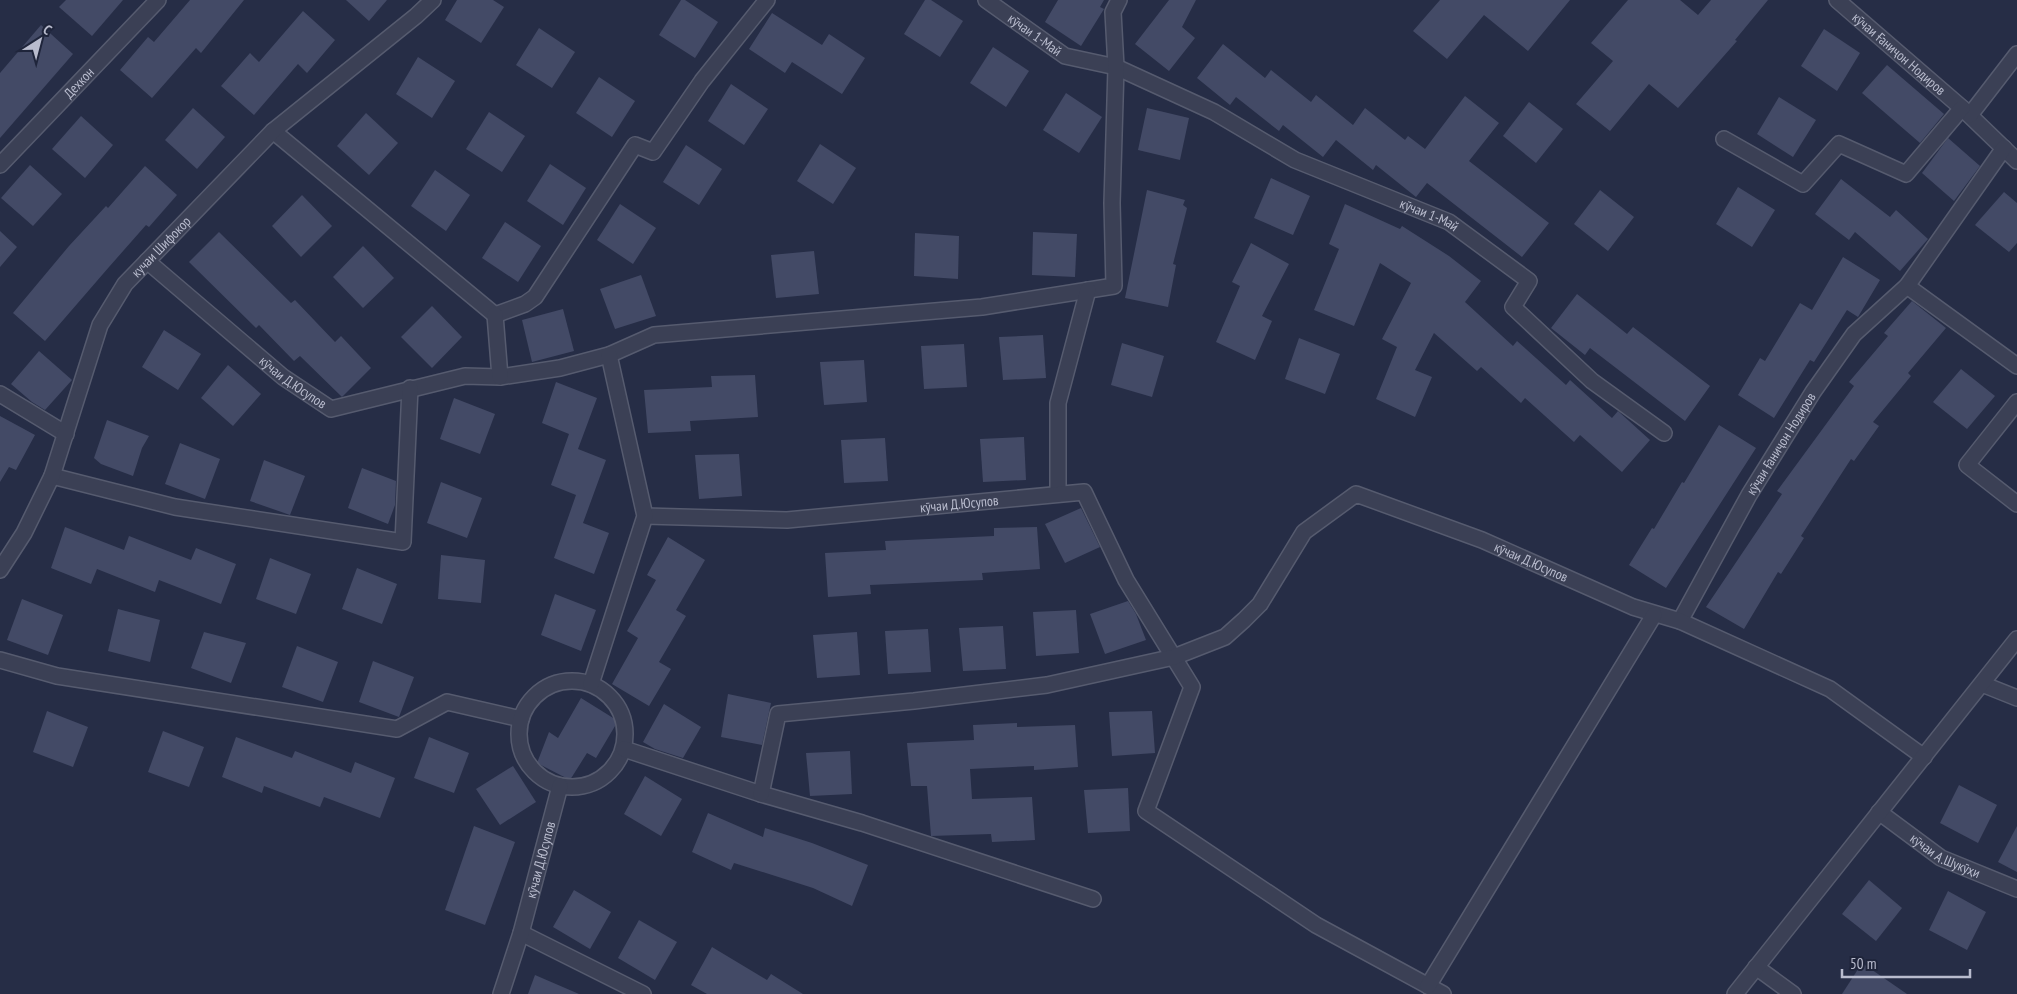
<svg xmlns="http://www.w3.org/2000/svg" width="2017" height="994" font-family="'PT Sans Narrow',sans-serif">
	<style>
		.building { fill: #434a66 }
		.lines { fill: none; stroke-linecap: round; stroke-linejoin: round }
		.minor-casing { stroke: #565b6f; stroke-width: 18 }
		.minor { stroke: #3b4055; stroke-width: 15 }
		.labels { text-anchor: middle; stroke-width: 4; stroke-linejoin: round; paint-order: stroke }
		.street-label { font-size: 14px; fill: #b9bcce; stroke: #1f253b }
	</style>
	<rect width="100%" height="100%" fill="#262d46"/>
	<g class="building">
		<polygon points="66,0 123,0 92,36 59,7"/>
		<polygon points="190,0 244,0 201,53 196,48 152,98 120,70 148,37 154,42"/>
		<polygon points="346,0 387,0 369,21"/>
		<polygon points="457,0 493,0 504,7 481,43 445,20"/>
		<polygon points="681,0 685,0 718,22 695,58 659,35"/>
		<polygon points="925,0 931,0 963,21 940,57 904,34"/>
		<polygon points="1058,0 1104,0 1100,7 1104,9 1081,46 1045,22"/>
		<polygon points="1169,0 1196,0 1182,27 1195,38 1169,71 1135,44"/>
		<polygon points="1440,0 1570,0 1528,51 1484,15 1447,59 1413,31"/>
		<polygon points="1628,0 1680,0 1698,15 1711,0 1768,0 1735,40 1737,41 1678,108 1649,84 1610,131 1576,104 1613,61 1591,43"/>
		<polygon points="303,11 335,40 307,73 298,64 254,115 221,86 250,53 259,62"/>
		<polygon points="772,13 822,45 829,34 865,58 842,94 792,62 785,73 749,49"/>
		<polygon points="41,25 73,54 0,138 0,73"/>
		<polygon points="539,28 575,52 552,88 516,65"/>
		<polygon points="1824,29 1860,53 1837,91 1801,66"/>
		<polygon points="1223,44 1265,78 1271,70 1311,102 1316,95 1353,125 1365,108 1405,140 1408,136 1425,149 1465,96 1499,123 1469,161 1549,223 1522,257 1427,183 1416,197 1376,165 1373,170 1336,140 1323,157 1283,125 1279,131 1236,97 1230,105 1197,78"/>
		<polygon points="993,47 1029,71 1006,107 970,83"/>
		<polygon points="418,57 455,81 432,118 396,94"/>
		<polygon points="1887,65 1944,114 1920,143 1862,93"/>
		<polygon points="599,77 635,101 612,137 576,113"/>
		<polygon points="731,84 768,109 744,145 708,121"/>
		<polygon points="1066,93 1102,117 1079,153 1043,130"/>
		<polygon points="1779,97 1816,120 1793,157 1757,134"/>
		<polygon points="1529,102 1563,129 1536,163 1503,136"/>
		<polygon points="193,108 225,137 197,169 165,140"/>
		<polygon points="1147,108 1189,118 1180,160 1138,150"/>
		<polygon points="489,112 525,136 502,172 466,149"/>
		<polygon points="366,113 398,143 369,175 337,146"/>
		<polygon points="81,116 113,145 85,178 52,149"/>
		<polygon points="1948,138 1980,166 1954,201 1922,173"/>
		<polygon points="820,144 856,168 833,204 797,181"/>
		<polygon points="686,145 722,169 699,205 663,182"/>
		<polygon points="550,164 586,188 563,225 527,201"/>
		<polygon points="30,165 62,194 33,226 1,198"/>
		<polygon points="145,166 177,195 149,227 146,225 109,267 45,341 13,313 69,246 106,206 108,208"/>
		<polygon points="435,170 470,195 446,231 411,206"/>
		<polygon points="1271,178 1310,196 1293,235 1254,218"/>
		<polygon points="1841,179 1890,217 1896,210 1928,239 1900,271 1855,232 1849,240 1815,214"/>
		<polygon points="1738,187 1775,210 1752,247 1716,224"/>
		<polygon points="1147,190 1185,200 1183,205 1187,208 1173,264 1176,265 1168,307 1125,298"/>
		<polygon points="1600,190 1634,217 1608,251 1574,224"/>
		<polygon points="2004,192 2017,203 2017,243 2009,252 1975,225"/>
		<polygon points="302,195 332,226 301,257 272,226"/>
		<polygon points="620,204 656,228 633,264 597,240"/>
		<polygon points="1345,204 1400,229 1402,226 1449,256 1481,281 1465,302 1513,346 1517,341 1566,385 1570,380 1612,418 1618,411 1650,440 1622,472 1580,435 1574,442 1525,398 1521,403 1481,367 1477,371 1434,333 1415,370 1432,377 1415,417 1376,399 1397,347 1382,339 1411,283 1380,263 1354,326 1314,310 1339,249 1329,244"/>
		<polygon points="505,222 541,246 518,282 482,258"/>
		<polygon points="0,231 17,247 0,267"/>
		<polygon points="219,232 291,303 295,300 335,342 341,336 371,368 342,397 300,356 294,361 259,325 256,328 189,262"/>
		<polygon points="1033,232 1077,234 1075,277 1032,275"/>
		<polygon points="915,233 959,236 958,279 914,276"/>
		<polygon points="1251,243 1289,264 1262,316 1272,321 1255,360 1216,342 1240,286 1232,282"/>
		<polygon points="363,246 394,278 363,308 333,277"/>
		<polygon points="814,251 819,294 776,298 771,255"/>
		<polygon points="1843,257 1880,280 1858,317 1847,310 1814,362 1810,360 1774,418 1738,395 1760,358 1765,361 1800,303 1812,310"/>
		<polygon points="641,275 656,316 615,329 600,289"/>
		<polygon points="1577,294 1627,334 1633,327 1710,386 1685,421 1590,348 1585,355 1551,328"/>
		<polygon points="1912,301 1946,328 1908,373 1911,376 1873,422 1879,426 1854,461 1851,459 1801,536 1804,538 1781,574 1778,572 1744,629 1706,607 1782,494 1777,491 1854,386 1849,382 1888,336 1884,333"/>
		<polygon points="432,306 462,337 432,368 401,337"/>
		<polygon points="563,309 574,351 532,362 522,320"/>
		<polygon points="164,330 201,354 178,390 142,367"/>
		<polygon points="1043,335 1046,378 1003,380 999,337"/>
		<polygon points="1299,338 1340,354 1325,394 1285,379"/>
		<polygon points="1122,343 1164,356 1152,397 1111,385"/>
		<polygon points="964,344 967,387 924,389 921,346"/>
		<polygon points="39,351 72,380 45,410 32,402 11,384"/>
		<polygon points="864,360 867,402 824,405 820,362"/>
		<polygon points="228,365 261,394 233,426 201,398"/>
		<polygon points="1961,369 1995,396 1967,429 1933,402"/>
		<polygon points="755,375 758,417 690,421 691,431 648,433 644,390 712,387 711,376"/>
		<polygon points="556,382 597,398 578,449 606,460 583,523 609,533 594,574 554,558 576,495 551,485 569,434 542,423"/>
		<polygon points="454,398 495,414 480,454 440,439"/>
		<polygon points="0,416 35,435 16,470 9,467 0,482"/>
		<polygon points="107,420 149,436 142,448 133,476 101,464 94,458"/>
		<polygon points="1719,425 1756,448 1666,588 1629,565 1652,528 1654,529 1682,482 1684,483"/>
		<polygon points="1024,437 1026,480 983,482 980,439"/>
		<polygon points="885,438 888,481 844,483 841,440"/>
		<polygon points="180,443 220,459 205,499 165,484"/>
		<polygon points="739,454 742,496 699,499 695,455"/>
		<polygon points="264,460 305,476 290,515 250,501"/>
		<polygon points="362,468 396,481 395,505 388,524 348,508"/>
		<polygon points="441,482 482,498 467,538 427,523"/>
		<polygon points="1081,508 1100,547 1065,563 1045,524"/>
		<polygon points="65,527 124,550 129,536 191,560 196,548 236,564 221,604 159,580 155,592 97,569 91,584 51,568"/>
		<polygon points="1037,527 1040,569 982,573 983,580 870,585 871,594 828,597 825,553 886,550 885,541 994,536 994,528"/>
		<polygon points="668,537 705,560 676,610 686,616 659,662 671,669 649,706 612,684 638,638 627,631 656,580 647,575"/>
		<polygon points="441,555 485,560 481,603 438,599"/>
		<polygon points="270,558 311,574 296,614 256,599"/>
		<polygon points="357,568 397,584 382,624 342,609"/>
		<polygon points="555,594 596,610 581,651 541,635"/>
		<polygon points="22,599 63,615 48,655 7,640"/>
		<polygon points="1128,601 1136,614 1146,640 1105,654 1090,614"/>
		<polygon points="118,609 160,620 150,662 108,651"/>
		<polygon points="1076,610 1079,653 1036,656 1033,612"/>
		<polygon points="1003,626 1006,669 963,671 959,628"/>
		<polygon points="928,629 931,672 888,674 885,631"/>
		<polygon points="204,632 246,643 231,683 191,668"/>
		<polygon points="857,632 860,675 817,678 813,635"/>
		<polygon points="297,646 338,662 323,702 282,687"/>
		<polygon points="373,661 414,677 399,717 359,702"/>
		<polygon points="728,694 771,703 762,745 721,737"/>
		<polygon points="581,698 618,721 596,758 587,753 570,780 537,763 549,732 558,738"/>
		<polygon points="664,704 701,727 683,758 655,749 643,742"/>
		<polygon points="47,711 88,727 73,767 33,752"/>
		<polygon points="1152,711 1155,753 1112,756 1109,712"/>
		<polygon points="1017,723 1017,727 1075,725 1078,767 1034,770 1034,766 970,769 972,799 1032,797 1035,840 992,842 991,834 931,836 927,786 911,786 907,743 974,740 973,725"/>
		<polygon points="163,731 204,747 189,787 148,772"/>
		<polygon points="236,737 292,758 295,751 351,773 355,762 395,778 380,818 324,797 320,807 264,786 262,793 222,777"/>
		<polygon points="429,737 469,753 454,793 414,778"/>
		<polygon points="850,751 852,794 810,796 806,753"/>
		<polygon points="513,766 536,802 500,825 476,789"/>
		<polygon points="645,776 682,799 661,836 624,814"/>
		<polygon points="1959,785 1997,805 1978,843 1940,823"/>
		<polygon points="1128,788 1130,831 1088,833 1084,790"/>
		<polygon points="708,813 763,837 765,828 812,843 868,865 852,906 813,888 734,863 731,870 692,852"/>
		<polygon points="474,826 515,842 485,925 445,910"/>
		<polygon points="2017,826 2017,872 1998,862"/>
		<polygon points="1869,880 1902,908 1876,941 1842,914"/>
		<polygon points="574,890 611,912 590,949 553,927"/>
		<polygon points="1948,891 1986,912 1967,950 1929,930"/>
		<polygon points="639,920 677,942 655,980 618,958"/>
		<polygon points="712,947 767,980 771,974 803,994 707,994 691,985"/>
		<polygon points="1862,963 1878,974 1907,994 1842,994"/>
		<polygon points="535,975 579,994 528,994"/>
	</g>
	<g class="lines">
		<defs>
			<g id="minor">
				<path id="s1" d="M986 0 1065 56 1116 67 1214 112 1295 160 1449 222 1529 281 1513 307 1592 381 1664 433"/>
				<path id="s2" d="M1837 0 1962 108 2017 161"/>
				<polyline points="1970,115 2017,54"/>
				<polyline points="273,131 495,315 525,304 535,297 635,145 653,152 702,81 767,0"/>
				<polyline points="1724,139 1803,184 1839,144 1906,174 1962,108"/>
				<path id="s3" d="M0 165 158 0"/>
				<path id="s4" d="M147 261 283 377 331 409 465 376 500 377 560 368 609 355 654 335 982 307 1114 286 1112 203 1116 67 1113 12 1119 0"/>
				<polyline points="1907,286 2017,366"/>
				<polyline points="495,315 500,377"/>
				<polyline points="0,394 66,434"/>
				<polyline points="2017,402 1967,465 2017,504"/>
				<polyline points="52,476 175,507 403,542 410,388"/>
				<polyline points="1058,494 1058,403 1088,290"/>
				<path id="s5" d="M645 516 787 520 1084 492 1126 580 1192 687 1146 811 1316 925 1443 994"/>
				<path id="s6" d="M0 570 24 533 52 476 100 325 125 284 273 131 416 16 433 0"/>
				<path id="s7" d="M1680 621 1749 495 1813 392 1854 334 1907 286 2004 148"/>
				<polyline points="0,660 57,676 397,729 447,702 521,719"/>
				<circle cx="572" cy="734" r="53"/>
				<polyline points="591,684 645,516 609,355"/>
				<polyline points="1982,684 2017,698"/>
				<polyline points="624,749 761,794 862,823 1093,899"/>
				<path id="s8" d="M761 794 778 714 914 701 1047 685 1174 657 1225 637 1244 620 1260 604 1304 532 1356 494 1482 540 1633 607 1680 621 1830 689 1924 757"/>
				<path id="s9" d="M1879 812 1941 858 2017 889"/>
				<polyline points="521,933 643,994"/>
				<polyline points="1756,967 1793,994"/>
				<polyline points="1428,986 1654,615"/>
				<path id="s10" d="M501 994 521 933 560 786"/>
				<polyline points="1735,994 2017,639"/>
			</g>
		</defs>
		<use href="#minor" class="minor-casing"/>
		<use href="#minor" class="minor"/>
	</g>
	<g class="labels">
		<g class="street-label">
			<text dy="5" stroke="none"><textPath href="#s1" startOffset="60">кӯчаи 1-Май</textPath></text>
			<text dy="5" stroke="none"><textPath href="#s2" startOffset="82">кӯчаи Ғаниҷон Нодиров</textPath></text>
			<text dy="5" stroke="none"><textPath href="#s3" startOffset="114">Дехкон</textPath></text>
			<text dy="5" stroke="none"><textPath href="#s1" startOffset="496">кӯчаи 1-Май</textPath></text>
			<text dy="5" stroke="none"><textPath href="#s6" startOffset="366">кучаи Шифокор</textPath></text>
			<text dy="5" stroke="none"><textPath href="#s4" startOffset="190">кӯчаи Д.Юсупов</textPath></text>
			<text dy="5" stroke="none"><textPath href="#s7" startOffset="204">кӯчаи Ғаниҷон Нодиров</textPath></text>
			<text dy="5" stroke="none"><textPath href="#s5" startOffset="315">кӯчаи Д.Юсупов</textPath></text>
			<text dy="5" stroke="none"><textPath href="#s8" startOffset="922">кӯчаи Д.Юсупов</textPath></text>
			<text dy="5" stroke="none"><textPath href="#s9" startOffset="80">кӯчаи А.Шукӯҳи</textPath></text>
			<text dy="5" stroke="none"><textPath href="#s10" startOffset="140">кӯчаи Д.Юсупов</textPath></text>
		</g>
	</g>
	<g transform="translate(40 40) rotate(36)" stroke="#1f253b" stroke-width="4" paint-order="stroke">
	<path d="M0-4L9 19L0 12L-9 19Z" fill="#b9bcce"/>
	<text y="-8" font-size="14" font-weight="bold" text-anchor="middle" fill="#b9bcce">С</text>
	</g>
	<path d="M1842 969v8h128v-8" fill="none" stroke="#b9bcce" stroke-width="2.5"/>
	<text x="1850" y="969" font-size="15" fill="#b9bcce" stroke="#1f253b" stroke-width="4" paint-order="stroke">50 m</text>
</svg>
